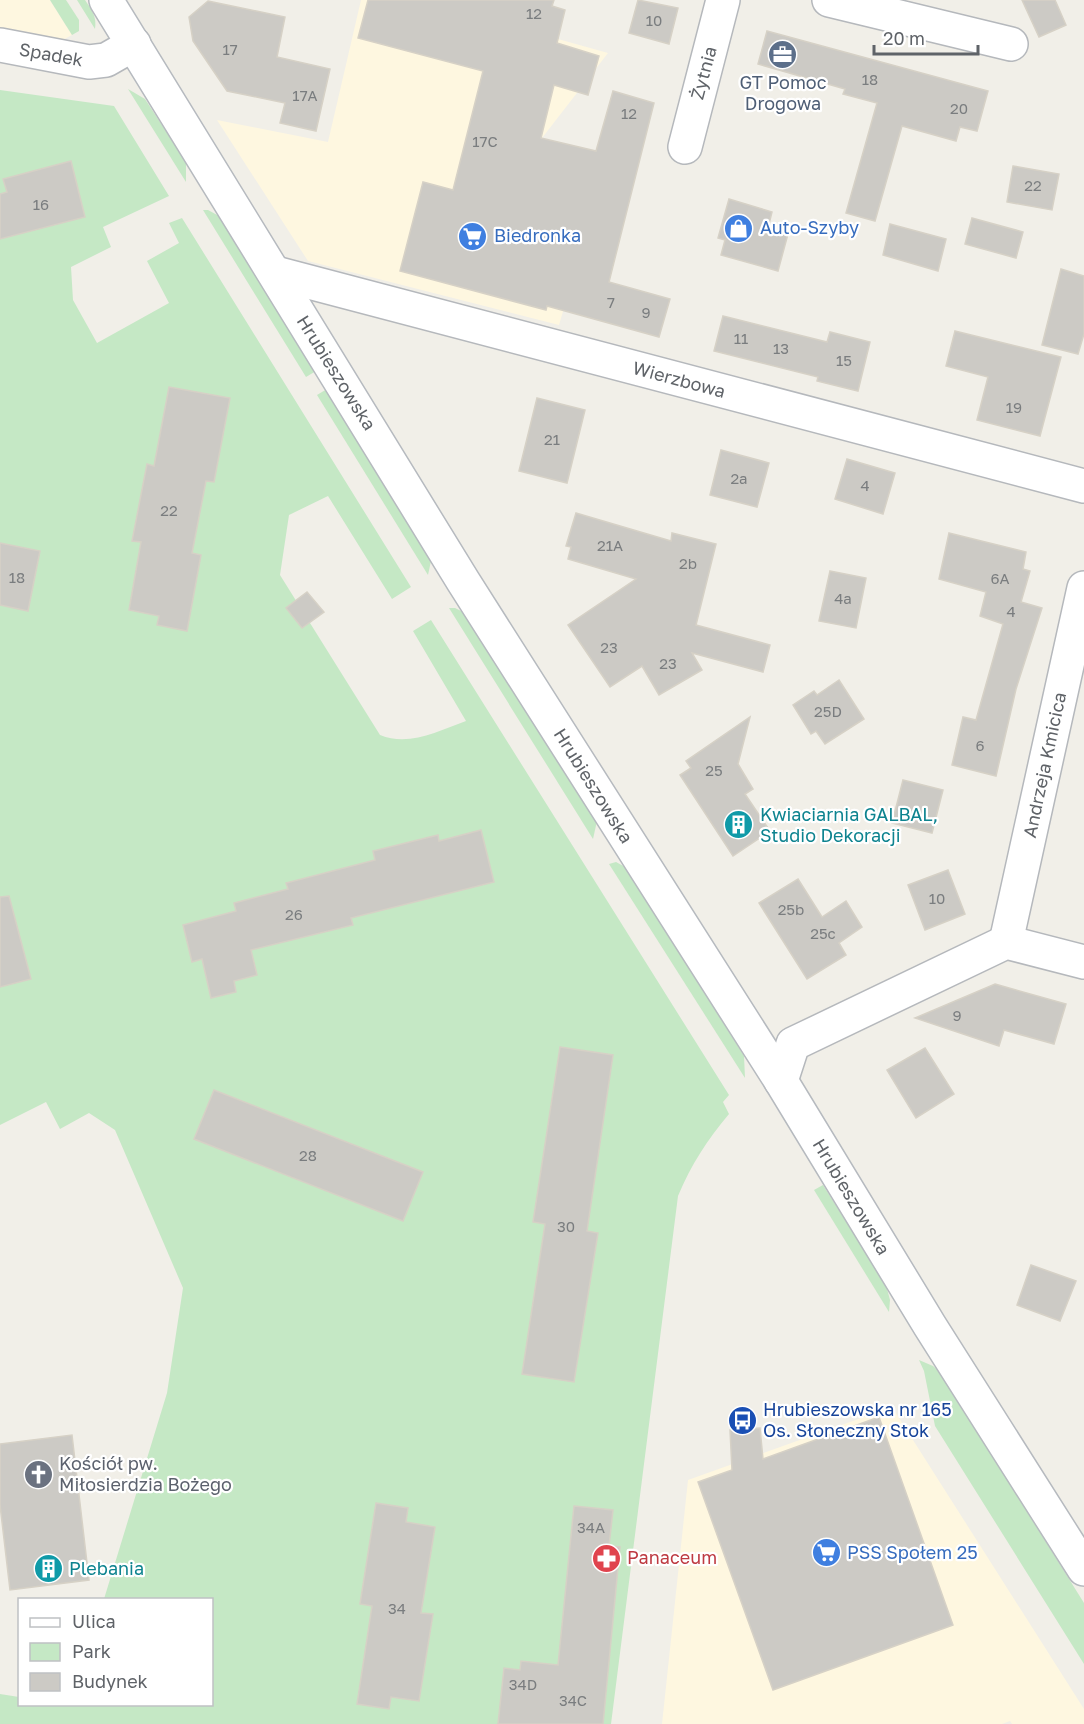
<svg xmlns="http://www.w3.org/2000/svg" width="1084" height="1724" font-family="'Golos Text',sans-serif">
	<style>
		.commercial { fill: #fef7e0 }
		.green { fill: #c5e8c5 }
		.building { fill: #cccac5; stroke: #d6d1c6; stroke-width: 1.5 }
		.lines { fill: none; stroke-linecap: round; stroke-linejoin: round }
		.street-casing { stroke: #b5b8bc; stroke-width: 36 }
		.secondary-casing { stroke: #b6babf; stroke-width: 36 }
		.street { stroke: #fff; stroke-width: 33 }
		.secondary { stroke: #fff; stroke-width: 33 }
		.labels { text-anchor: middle; stroke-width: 4.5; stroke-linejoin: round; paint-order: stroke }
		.number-label { font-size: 15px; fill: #7a7d7f }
		.street-label { font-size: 18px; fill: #5f6368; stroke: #fff }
		.service-label { font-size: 18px; fill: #4e5e75; stroke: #fff }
		.shop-label { font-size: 18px; fill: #366cbe; stroke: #fff; text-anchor: start }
		.culture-label { font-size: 18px; fill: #0d838f; stroke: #fff; text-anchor: start }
		.transit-label { font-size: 18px; fill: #164399; stroke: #fff; text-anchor: start }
		.worship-label { font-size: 18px; fill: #5b616d; stroke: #fff; text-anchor: start }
		.health-label { font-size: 18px; fill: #be3a42; stroke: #fff; text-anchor: start }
	</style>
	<rect width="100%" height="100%" fill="#f1efe8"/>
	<g class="commercial">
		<polygon points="0,0 50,0 72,35 57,43 0,31"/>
		<polygon points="361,0 494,0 490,20 608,53 542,138 580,254 559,325 308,261 217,120 328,142"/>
		<polygon points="892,1407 1084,1709 1084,1724 1012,1724 1010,1721 1002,1724 662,1724 688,1480"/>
	</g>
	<g class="green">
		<polygon points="50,0 66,0 79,20 79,31 72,35"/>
		<path d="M77 0H85C92 10 97 17 95 29Z"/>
		<polygon points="128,89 145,99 186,162 186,182"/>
		<path d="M0 90 114 106 169 196 103 227 111 247 71 267 73 300 97 343 169 303 147 261 179 243 169 223 182 218 411 587 392 599 328 496 289 515 280 575 380 735C409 747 438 731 466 721L413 631 431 620 729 1095 723 1102 729 1114C707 1140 691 1165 678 1196L611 1724H0V1694L19 1697 20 1704H212V1600L104 1599 167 1393 183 1288 115 1130 89 1113 60 1129 46 1102 0 1125Z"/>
		<polygon points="203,210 208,210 219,216 316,371 306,377"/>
		<polygon points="327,389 427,549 431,561 428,575 317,395"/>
		<polygon points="449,608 455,608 465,613 597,821 593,839"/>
		<polygon points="616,862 627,868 744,1056 745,1078 609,864"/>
		<polygon points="823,1185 886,1285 890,1300 889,1312 814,1190"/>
		<polygon points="919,1360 933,1366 940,1372 1084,1603 1084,1664 935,1426 924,1371"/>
	</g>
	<g class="building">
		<polygon points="368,0 554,0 552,6 565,10 557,43 599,56 588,95 554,85 541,138 596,151 613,91 654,103 609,282 670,299 659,337 547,306 546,310 400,271 423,182 453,190 483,71 358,38"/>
		<polygon points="638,0 678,8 669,44 629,33"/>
		<polygon points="1022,0 1055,0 1066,25 1039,37"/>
		<polygon points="208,1 285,17 277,57 330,69 316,131 280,123 285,103 227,91 193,41 189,17"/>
		<polygon points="767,31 988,91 977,131 960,127 956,141 902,126 875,221 846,213 877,103 843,94 845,89 758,64"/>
		<polygon points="71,161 85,217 0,239 0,194 7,192 3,179"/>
		<polygon points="1013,166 1059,174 1052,210 1007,202"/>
		<polygon points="729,199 772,212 768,228 788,234 778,271 721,255 725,240 718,238"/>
		<polygon points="972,218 1023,232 1016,258 965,244"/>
		<polygon points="890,224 946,239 938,271 883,255"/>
		<polygon points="1061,269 1084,276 1084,334 1078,354 1042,345"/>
		<polygon points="723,316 827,342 830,332 870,342 858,391 817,381 818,377 714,351"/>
		<polygon points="955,331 1061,357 1040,436 977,420 988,377 946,366"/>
		<polygon points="169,387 230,398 214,482 206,481 192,553 201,555 187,631 157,625 159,616 129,610 141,542 132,541 147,464 154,466"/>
		<polygon points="537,398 585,410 567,483 519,471"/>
		<polygon points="721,450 769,463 757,507 710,495"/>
		<polygon points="847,459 895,473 883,514 835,499"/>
		<polygon points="576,513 671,541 672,533 716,544 696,625 770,645 763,672 692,653 702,670 659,695 642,666 610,687 568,625 636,579 568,559 571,547 566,546"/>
		<polygon points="949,533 1026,552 1023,569 1030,571 1021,602 1042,608 1016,689 996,776 952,765 963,717 976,720 1003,624 980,616 986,592 939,579"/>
		<polygon points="0,543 40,551 28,611 0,605"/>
		<polygon points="830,571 866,578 856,628 819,621"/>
		<polygon points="307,592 324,612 302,628 286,608"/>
		<polygon points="839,680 864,719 825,744 816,731 811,734 793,705 814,691 817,695"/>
		<polygon points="750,717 738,764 753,789 745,794 770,831 733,856 680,775 691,768 686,761"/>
		<polygon points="903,780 943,790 932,833 892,823"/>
		<polygon points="481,830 494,882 351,918 353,925 251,950 257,975 234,981 236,992 211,998 202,959 192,962 183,925 236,911 234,903 288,889 286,883 375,860 373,851 438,835 439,841"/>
		<polygon points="948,870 965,914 925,930 908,885"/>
		<polygon points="798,879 822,917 846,901 862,927 839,943 846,955 807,979 759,903"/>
		<polygon points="9,896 31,979 0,987 0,897"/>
		<polygon points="995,984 1066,1004 1054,1044 1004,1030 999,1046 915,1018"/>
		<polygon points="560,1047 613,1055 587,1231 598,1233 574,1382 522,1374 545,1224 533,1222"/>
		<polygon points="925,1048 954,1094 916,1118 887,1070"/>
		<polygon points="214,1090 423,1172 403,1221 194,1139"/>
		<polygon points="1031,1265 1076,1281 1060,1321 1017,1305"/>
		<polygon points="879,1417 953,1625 773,1690 698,1482 732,1470 730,1430 760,1428 763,1459"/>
		<polygon points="72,1435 89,1580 10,1590 0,1505 0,1444"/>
		<polygon points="376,1503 408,1508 406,1522 435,1527 421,1613 433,1614 419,1701 391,1697 389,1709 357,1704 372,1606 360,1604"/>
		<polygon points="574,1506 613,1510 609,1546 620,1547 603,1724 498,1724 504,1668 520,1670 521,1661 558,1665"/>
	</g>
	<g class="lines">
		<defs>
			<g id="street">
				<polyline points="829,0 1011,44"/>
				<polyline points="0,45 89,62 106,60 134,44"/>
				<polyline points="685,147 723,0"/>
				<polyline points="275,273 1084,486"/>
				<polyline points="1006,942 1084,588"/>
				<polyline points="781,1081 793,1044 1006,942 1084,962"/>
			</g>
			<polyline id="secondary" points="106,0 463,581 781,1081 930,1326 1084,1569"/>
		</defs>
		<use href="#street" class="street-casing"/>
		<use href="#secondary" class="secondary-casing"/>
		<use href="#street" class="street"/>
		<use href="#secondary" class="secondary"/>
	</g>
	<defs>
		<symbol id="office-disc" viewBox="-11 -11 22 22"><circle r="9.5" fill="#5c6f8a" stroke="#fff"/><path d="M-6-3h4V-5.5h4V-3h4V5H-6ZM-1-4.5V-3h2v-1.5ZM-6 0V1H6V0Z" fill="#fff"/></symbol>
		<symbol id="shop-disc" viewBox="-11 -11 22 22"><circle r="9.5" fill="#3f7fe0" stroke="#fff"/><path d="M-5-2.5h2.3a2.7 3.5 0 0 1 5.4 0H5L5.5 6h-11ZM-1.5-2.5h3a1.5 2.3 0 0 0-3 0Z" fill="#fff"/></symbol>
		<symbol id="supermarket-disc" viewBox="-11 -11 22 22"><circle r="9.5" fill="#3f7fe0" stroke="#fff"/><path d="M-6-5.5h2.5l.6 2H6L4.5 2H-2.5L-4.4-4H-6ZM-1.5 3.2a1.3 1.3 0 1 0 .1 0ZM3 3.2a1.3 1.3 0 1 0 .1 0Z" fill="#fff"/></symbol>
		<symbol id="building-disc" viewBox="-11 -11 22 22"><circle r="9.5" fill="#0f9aa8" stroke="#fff"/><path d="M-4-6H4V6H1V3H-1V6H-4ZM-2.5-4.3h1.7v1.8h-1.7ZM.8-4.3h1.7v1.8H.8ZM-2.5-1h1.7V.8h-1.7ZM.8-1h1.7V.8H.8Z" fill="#fff"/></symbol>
		<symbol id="bus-disc" viewBox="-11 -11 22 22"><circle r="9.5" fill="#1a4fb4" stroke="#fff"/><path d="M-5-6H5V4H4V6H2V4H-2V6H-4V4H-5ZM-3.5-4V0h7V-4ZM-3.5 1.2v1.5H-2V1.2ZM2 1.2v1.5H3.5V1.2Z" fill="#fff"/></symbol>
		<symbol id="church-disc" viewBox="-11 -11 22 22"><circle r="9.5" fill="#6b7280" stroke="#fff"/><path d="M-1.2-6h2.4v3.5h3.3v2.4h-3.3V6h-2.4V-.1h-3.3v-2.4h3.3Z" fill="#fff"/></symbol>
		<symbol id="pharmacy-disc" viewBox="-11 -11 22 22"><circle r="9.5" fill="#e0444e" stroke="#fff"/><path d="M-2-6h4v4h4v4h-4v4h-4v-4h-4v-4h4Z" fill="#fff"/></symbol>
	</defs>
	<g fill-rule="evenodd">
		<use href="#office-disc" x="766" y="38" width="33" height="33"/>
		<use href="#shop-disc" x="722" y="212" width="33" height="33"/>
		<use href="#supermarket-disc" x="456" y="220" width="33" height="33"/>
		<use href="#building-disc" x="722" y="808" width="33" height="33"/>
		<use href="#bus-disc" x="726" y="1404" width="33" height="33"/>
		<use href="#church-disc" x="22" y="1458" width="33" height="33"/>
		<use href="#supermarket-disc" x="810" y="1536" width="33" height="33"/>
		<use href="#pharmacy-disc" x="590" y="1542" width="33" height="33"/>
		<use href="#building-disc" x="32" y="1552" width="33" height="33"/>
	</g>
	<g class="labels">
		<g class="number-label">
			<text x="534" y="19">12</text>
			<text x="654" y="26">10</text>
			<text x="230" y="55">17</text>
			<text x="870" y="85">18</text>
			<text x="305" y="101">17A</text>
			<text x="959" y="114">20</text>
			<text x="629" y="119">12</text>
			<text x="485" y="147">17C</text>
			<text x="1033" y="191">22</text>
			<text x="41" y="210">16</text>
			<text x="611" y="308">7</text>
			<text x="646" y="318">9</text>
			<text x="741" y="344">11</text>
			<text x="781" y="354">13</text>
			<text x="844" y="366">15</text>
			<text x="1014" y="413">19</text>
			<text x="552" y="445">21</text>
			<text x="739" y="484">2a</text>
			<text x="865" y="491">4</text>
			<text x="169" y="516">22</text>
			<text x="610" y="551">21A</text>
			<text x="688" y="569">2b</text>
			<text x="17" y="583">18</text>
			<text x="1000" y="584">6A</text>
			<text x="843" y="604">4a</text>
			<text x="1011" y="617">4</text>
			<text x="609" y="653">23</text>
			<text x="668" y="669">23</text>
			<text x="828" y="717">25D</text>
			<text x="980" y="751">6</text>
			<text x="714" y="776">25</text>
			<text x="937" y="904">10</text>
			<text x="791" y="915">25b</text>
			<text x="294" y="920">26</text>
			<text x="823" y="939">25c</text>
			<text x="957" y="1021">9</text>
			<text x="308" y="1161">28</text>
			<text x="566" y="1232">30</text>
			<text x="591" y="1533">34A</text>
			<text x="397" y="1614">34</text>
			<text x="523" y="1690">34D</text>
			<text x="573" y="1706">34C</text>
		</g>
		<g class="street-label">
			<text transform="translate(51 55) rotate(10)" y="6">Spadek</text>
			<text transform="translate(704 73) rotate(-75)" y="6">Żytnia</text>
			<text transform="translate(336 373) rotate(58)" y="6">Hrubieszowska</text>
			<text transform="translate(679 380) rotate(15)" y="6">Wierzbowa</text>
			<text transform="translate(1045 765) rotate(-78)" y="6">Andrzeja Kmicica</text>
			<text transform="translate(593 786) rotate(58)" y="6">Hrubieszowska</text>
			<text transform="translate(851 1197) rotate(59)" y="6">Hrubieszowska</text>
		</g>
		<g class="service-label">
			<text x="783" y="89">GT Pomoc<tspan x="783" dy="21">Drogowa</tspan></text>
		</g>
		<g class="shop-label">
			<text x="760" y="234">Auto-Szyby</text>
			<text x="494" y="242">Biedronka</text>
			<text x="847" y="1559">PSS Społem 25</text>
		</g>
		<g class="culture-label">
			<text x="760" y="821">Kwiaciarnia GALBAL,<tspan x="760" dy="21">Studio Dekoracji</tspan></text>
			<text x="69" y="1575">Plebania</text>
		</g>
		<g class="transit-label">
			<text x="763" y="1416">Hrubieszowska nr 165<tspan x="763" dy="21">Os. Słoneczny Stok</tspan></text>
		</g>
		<g class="worship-label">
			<text x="59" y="1470">Kościół pw.<tspan x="59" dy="21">Miłosierdzia Bożego</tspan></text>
		</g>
		<g class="health-label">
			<text x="627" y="1564">Panaceum</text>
		</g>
	</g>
	<rect x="18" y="1598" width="195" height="108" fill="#ffffff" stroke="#bfc1c3" stroke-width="1.5"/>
	<rect x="30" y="1618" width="30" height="9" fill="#ffffff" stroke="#bfc1c3" stroke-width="1.5"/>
	<text x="72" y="1628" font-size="18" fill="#5f6368">Ulica</text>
	<rect x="30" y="1643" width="30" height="18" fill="#c5e8c5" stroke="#bfc1c3" stroke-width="1.5"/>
	<text x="72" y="1658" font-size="18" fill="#5f6368">Park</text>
	<rect x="30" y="1673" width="30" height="18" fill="#cccac5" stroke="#bfc1c3" stroke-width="1.5"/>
	<text x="72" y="1688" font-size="18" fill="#5f6368">Budynek</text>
	<path d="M874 45v9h104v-9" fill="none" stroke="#5f6368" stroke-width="3"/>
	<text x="883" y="45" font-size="18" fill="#5f6368" stroke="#ffffff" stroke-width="4.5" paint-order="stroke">20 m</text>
</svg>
